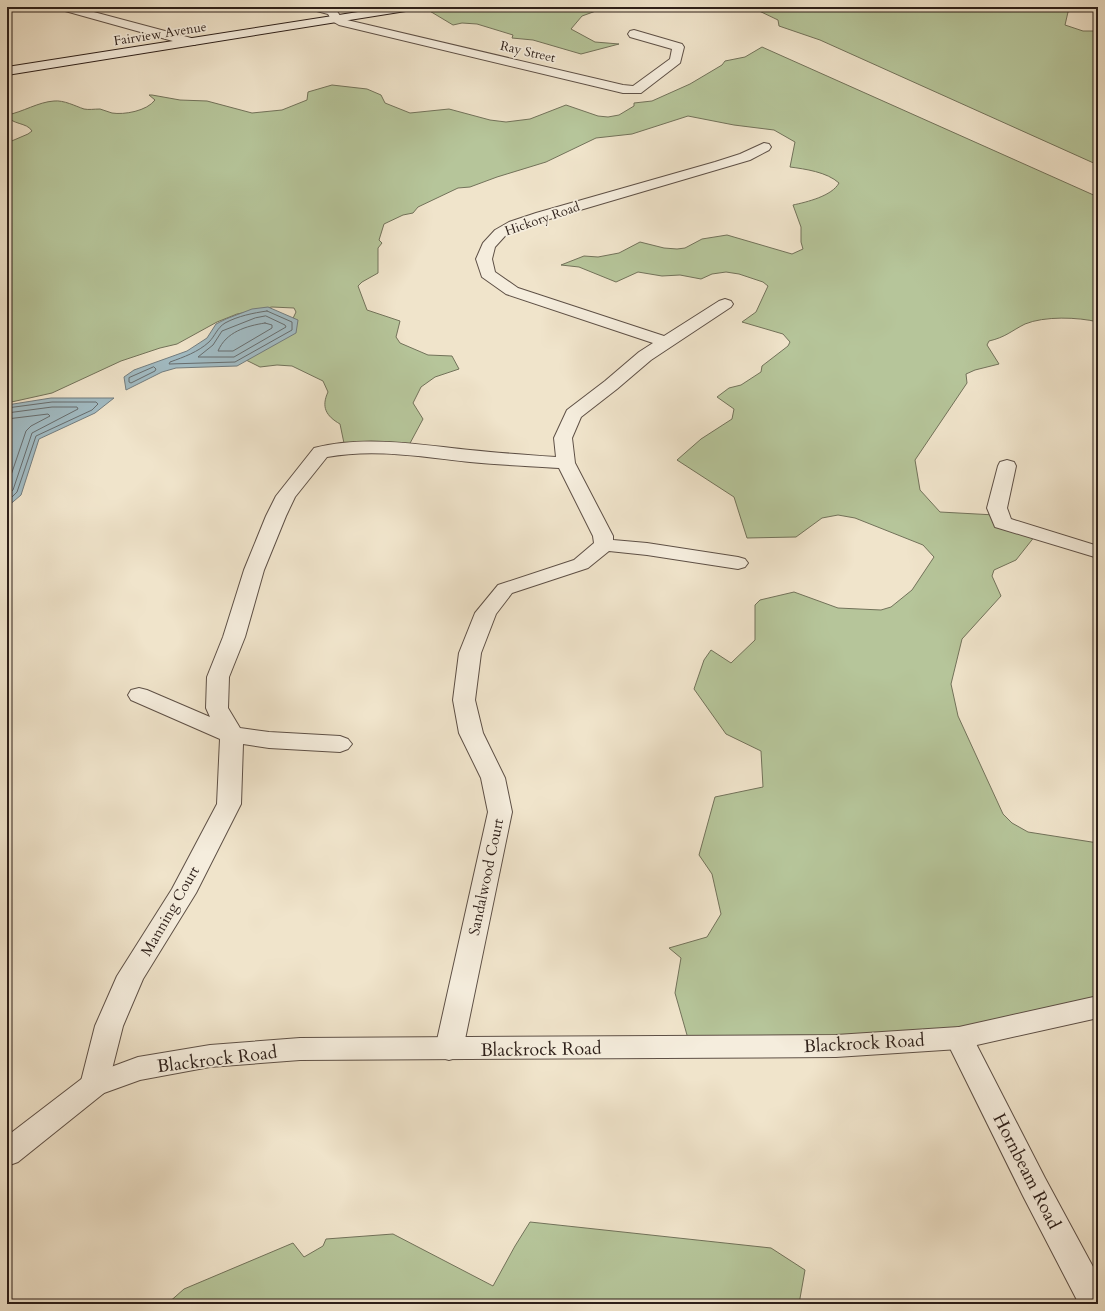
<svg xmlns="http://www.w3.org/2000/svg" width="1105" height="1311" font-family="Cardo,serif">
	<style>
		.green { fill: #b6c59a; stroke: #72725a }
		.water { fill: #a1bbc3; stroke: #737d7f }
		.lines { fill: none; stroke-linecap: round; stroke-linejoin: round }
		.shore { stroke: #676d6e; stroke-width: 1 }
		.minor-casing { stroke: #5e5046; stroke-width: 2 }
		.tertiary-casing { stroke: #5e5046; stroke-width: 2 }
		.secondary-casing { stroke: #2d1f19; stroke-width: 2 }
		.minor { fill: #f5eddd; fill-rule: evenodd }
		.tertiary { fill: #f5eddd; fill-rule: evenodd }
		.secondary { fill: #f5eddd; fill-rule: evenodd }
		.labels { text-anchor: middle; stroke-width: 3.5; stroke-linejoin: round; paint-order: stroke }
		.far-street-label { font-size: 13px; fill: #2d1f19; stroke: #f5eddd }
		.street-label { font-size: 15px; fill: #2d1f19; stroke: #f5eddd }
		.near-street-label { font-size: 18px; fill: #2d1f19; stroke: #f5eddd }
	</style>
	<rect width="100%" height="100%" fill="#f0e4cb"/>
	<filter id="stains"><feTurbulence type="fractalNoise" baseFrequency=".005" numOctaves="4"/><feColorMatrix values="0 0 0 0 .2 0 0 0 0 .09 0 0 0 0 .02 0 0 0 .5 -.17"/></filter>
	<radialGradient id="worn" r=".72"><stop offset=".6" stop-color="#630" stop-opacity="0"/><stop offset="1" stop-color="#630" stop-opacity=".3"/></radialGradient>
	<g class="green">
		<polygon points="423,7 607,7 582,16 571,29 595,42 619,44 581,54 533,40 512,38 513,35 477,24 462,23 453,25"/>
		<polygon points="744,7 1077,7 1068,12 1065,25 1083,31 1098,31 1098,165 820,40 779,26 778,20 755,9"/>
		<path d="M762 47 1098 197V322C1078 317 1044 316 1025 324 1011 331 1006 337 989 341L987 345 999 364 975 370 966 374 967 383 915 460 920 490 940 512 995 515 1035 536 1016 560 994 570 992 576 1001 596 962 639 951 684 958 716 1003 814 1012 823 1028 832 1098 843V1008L968 1038 691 1049 675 993 681 958 669 948 707 937 721 914 712 874 699 855 715 797 763 787 761 751 726 734 694 689 704 660 711 650 731 663 755 640V605L760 600 794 592 838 608 881 610 891 607 912 590 934 557 923 545 855 518 838 515 822 518 796 537 747 538 734 497 677 460 701 439 732 419 734 409 717 397 729 388 741 385 761 372 762 366 788 346 790 342 783 334 742 322 756 312 768 286 763 282 739 274 726 272 712 274 701 279 680 275 662 276 638 272 616 282 579 267 561 265 584 256 598 257 619 253 640 242 664 248 677 249 685 248 702 239 727 235 792 254 803 249 801 242V227L793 205C807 202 832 196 839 183 827 172 805 169 790 167L795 142 774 130 734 125 688 116 632 134 596 138 546 162 497 177 470 187 458 188 418 207 413 213 403 215 384 224 379 240 382 243 378 248V273L362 282 358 286 367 310 400 321 396 337 400 343 428 355 452 356 459 369 435 377 421 387 413 403 423 419 408 447 345 448 340 424C326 416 321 407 328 392L323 381 292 366 277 365 260 367 242 358 285 335 296 312 294 308 272 307 237 314 217 322 177 344 160 348 121 361 52 393 7 403V143L28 134 32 131C27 122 11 125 7 115 23 112 38 102 54 101 64 100 75 106 84 109 89 110 94 109 100 109 104 110 108 112 112 113 124 115 147 111 155 100L149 95H152L180 100 207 101 252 113 282 110 307 100 308 92 332 85 367 89 381 95 385 103 410 113 449 109 490 120 506 122 530 119 566 105 598 116 608 117 619 115 634 106V103L652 101 690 84 722 65 725 61 745 57Z"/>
		<polygon points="530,1222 771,1248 805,1270 799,1304 167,1304 184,1289 293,1243 304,1257 323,1246 326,1239 393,1234 493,1286 515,1246"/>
	</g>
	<g class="water">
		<polygon points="268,307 298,320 296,333 237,366 176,368 162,372 126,390 124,377 134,370 187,351 207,338 216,324 226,319 252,309"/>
		<polygon points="51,398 114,398 95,413 39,439 21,495 7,507 7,405"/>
	</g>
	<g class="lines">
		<g class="shore">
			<path d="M267 311 292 322V330L235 362 169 364 170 362C184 357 198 352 209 342 215 336 217 328 225 323 238 316 253 313 267 311Z"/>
			<polygon points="266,316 285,325 286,327 234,357 198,357 213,345 222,331 255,318"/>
			<path d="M265 323 272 325V328L233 351H218C226 332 246 326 265 323Z"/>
			<polygon points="154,367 156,369 155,371 131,383 129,382 129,378"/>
			<polyline points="7,408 52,402 96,402 98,404 92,410 36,436 17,492 7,502"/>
			<polyline points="7,413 52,407 77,407 78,409 32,433 13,490 7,495"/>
			<polyline points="7,419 48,414 50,416 31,426 26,431 7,487"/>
		</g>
		<defs>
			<g id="minor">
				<polygon points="307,7 326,7 336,10 341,17 347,20 623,85 633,86 670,59 672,49 630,37 628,34 630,31 634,30 682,44 684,47 680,63 641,93 623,93 339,25 332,21 328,14 309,9"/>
				<path d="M764 143 769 144 771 147 769 150 750 160 519 228 505 236 495 247 492 259 495 272 518 288 664 336 719 301 725 299 731 301 733 304 731 307 651 360 617 389 581 417 572 438 575 463 613 536V540L647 543 738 557 745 559 748 563 745 567 738 569 647 555 609 551 588 568 512 593 496 614 481 653 475 700 483 733 505 778 512 812 463 1049 459 1057 449 1060 439 1057 435 1049 488 812 481 778 459 733 453 700 459 653 475 613 498 585 574 560 594 543 593 536 559 468C530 466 500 465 470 462 423 457 375 448 327 457L295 497 286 516 264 570 245 637 229 677 228 708 240 728 269 732 340 736 348 739 352 744 348 749 340 752 269 748 243 744 241 804 196 893 143 979 123 1026 108 1085 104 1093 94 1097 84 1093 80 1085 95 1026 117 976 172 889 217 804 220 739 131 700 128 695 131 690 139 688 147 690 210 717 206 708 207 677 223 637 244 570 266 516 276 496 314 448C366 435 419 445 470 450 499 453 527 455 556 457L554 438 567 410 605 381 639 352 653 343 506 294 482 277 476 259 483 243 495 230 509 222 536 213 715 162 740 154Z"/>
				<polygon points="1007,460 1014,462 1016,466 1007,508 1011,519 1098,546 1098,558 995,527 987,508 998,466 1000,462"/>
				<polygon points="959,1027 969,1030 1045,1178 1098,1276 1098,1304 1079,1304 1023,1196 945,1038 949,1030"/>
			</g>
			<g id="tertiary">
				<polygon points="56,7 75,7 195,39 197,42 195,45 187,45 58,9"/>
				<polygon points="1098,996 1098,1018 959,1049 836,1057 300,1060 210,1067 140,1080 104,1093 18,1162 7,1166 7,1136 84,1077 138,1057 210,1045 300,1038 836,1035 959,1027"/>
			</g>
			<polygon id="secondary" points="390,7 418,7 416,9 412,10 7,75 7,67"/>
		</defs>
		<use href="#minor" class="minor-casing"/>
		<use href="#tertiary" class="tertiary-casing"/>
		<use href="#secondary" class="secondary-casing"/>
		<use href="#minor" class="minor"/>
		<use href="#tertiary" class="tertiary"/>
		<use href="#secondary" class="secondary"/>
	</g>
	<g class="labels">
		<g class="far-street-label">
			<text transform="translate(160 33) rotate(-9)" y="5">Fairview Avenue</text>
			<text transform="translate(528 51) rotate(13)" y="5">Ray Street</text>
			<text transform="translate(542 218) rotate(-19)" y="5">Hickory Road</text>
		</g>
		<g class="street-label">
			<text transform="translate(486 877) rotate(-78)" y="5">Sandalwood Court</text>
			<text transform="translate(170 911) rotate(-60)" y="5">Manning Court</text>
		</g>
		<g class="near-street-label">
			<text transform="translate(864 1043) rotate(-3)" y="6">Blackrock Road</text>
			<text transform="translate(541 1049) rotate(-1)" y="6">Blackrock Road</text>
			<text transform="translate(217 1059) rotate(-7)" y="6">Blackrock Road</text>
			<text transform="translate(1027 1171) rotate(63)" y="6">Hornbeam Road</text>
		</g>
	</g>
	<rect width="1105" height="1311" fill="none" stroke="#f0e4cb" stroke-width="24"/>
	<rect x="8" y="8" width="1089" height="1295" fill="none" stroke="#2d1f19" stroke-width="2"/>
	<rect x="12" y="12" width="1081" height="1287" fill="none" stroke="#2d1f19"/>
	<rect width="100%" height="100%" filter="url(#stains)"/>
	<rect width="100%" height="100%" fill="url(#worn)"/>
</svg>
